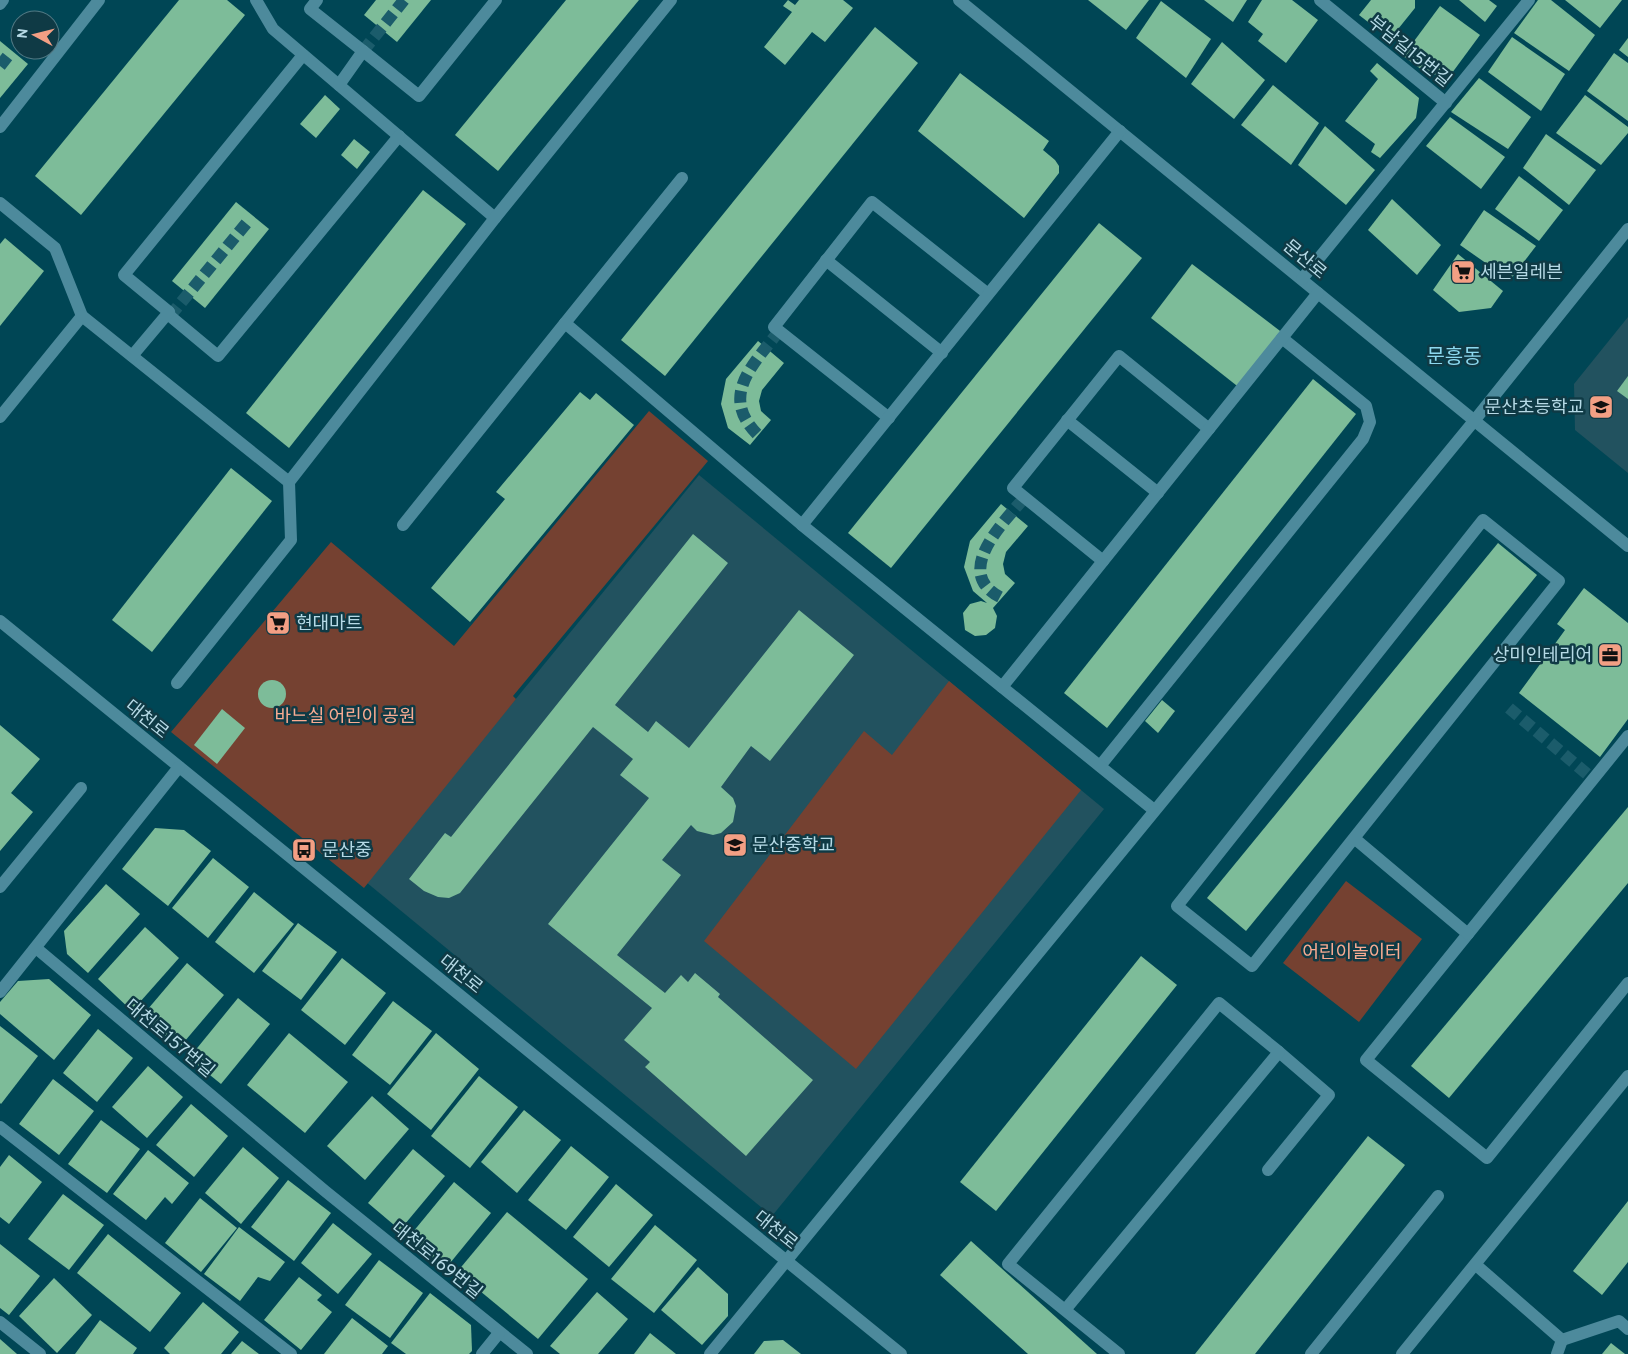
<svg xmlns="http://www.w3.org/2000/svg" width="1628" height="1354" font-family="Overpass,'Noto Sans KR',sans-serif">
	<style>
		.built { fill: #22525f }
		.green { fill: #754131 }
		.building { fill: #7dbc99 }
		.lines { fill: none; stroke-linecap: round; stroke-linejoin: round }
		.minor-tunnel { stroke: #1b5c6b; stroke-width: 12; stroke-dasharray: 12 6; stroke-linecap: butt }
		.minor { stroke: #4d8a9c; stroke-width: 12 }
		.labels { text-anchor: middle; stroke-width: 5; stroke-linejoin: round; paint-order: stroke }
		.street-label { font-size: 18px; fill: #b6dae6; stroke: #0f3a45 }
		.poi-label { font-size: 18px; fill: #b6dae6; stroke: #0f3a45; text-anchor: start }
		.park-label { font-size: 18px; fill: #faac92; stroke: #0f3a45 }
		.quarter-label { font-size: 20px; fill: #8cd9f0; stroke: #0f3a45 }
	</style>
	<rect width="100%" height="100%" fill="#004655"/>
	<g class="built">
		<polygon points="1628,317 1628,473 1575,430 1574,384"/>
		<polygon points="699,475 1104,809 772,1216 366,882"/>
	</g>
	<g class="green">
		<polygon points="649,411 708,461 513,696 516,699 364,888 171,732 331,542 454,646"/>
		<polygon points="949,681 1081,790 856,1069 704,941 864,731 892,755"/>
		<polygon points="1346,881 1422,939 1359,1022 1283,963"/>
	</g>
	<g class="building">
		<polygon points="179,0 227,0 245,15 81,215 35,176"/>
		<polygon points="376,0 431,0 397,42 364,15"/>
		<polygon points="566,0 639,0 498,171 455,135"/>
		<polygon points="788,0 795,5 799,0 843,0 853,8 825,42 812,32 785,65 764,47 792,12 783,6"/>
		<polygon points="1088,0 1149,0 1126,30"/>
		<polygon points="1204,0 1247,0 1233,22"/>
		<polygon points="1262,0 1292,0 1318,20 1286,63 1258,41 1263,34 1248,22"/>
		<polygon points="1371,0 1415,0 1415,8 1390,39 1359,15"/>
		<polygon points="1459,0 1489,0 1497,6 1485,22"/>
		<polygon points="1538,0 1551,0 1595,35 1569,71 1514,33"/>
		<polygon points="1565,0 1622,0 1600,28"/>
		<polygon points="1161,1 1211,39 1186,78 1136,38"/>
		<polygon points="1440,6 1480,35 1452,73 1429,75 1403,56"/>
		<polygon points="875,27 918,63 665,376 621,340"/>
		<polygon points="1512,37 1565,74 1541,111 1488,72"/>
		<polygon points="1628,38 1628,57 1619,50"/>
		<polygon points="0,41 28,64 0,98"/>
		<polygon points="1222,42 1265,80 1234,119 1191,84"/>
		<polygon points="1614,53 1628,63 1628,121 1587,91"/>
		<polygon points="1377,63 1419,98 1416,118 1380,158 1371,152 1375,144 1345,121 1378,79 1370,71"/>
		<polygon points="960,73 1049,141 1043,150 1055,160 1059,166 1059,173 1024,218 918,131"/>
		<polygon points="1479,78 1531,117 1508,149 1451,112"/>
		<polygon points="1273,85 1319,123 1291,165 1241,125"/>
		<polygon points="325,95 340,109 316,138 300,124"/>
		<polygon points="1585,95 1628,127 1628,133 1601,165 1556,133"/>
		<polygon points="1450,117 1505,157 1481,189 1426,146"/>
		<polygon points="1325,126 1375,170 1346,205 1298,165"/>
		<polygon points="1546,134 1596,170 1569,205 1523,168"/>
		<polygon points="354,139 370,152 357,169 341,155"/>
		<polygon points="1519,176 1563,210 1539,241 1495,209"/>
		<polygon points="423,190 466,224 289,448 246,413"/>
		<polygon points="1392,199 1441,245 1417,275 1368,230"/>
		<polygon points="236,202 269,229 205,308 172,281"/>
		<polygon points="1484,210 1536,246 1510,280 1460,245"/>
		<polygon points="1099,223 1142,258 891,568 848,533"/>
		<polygon points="5,238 44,271 0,326 0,244"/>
		<polygon points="1458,254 1503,291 1491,308 1459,312 1433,290"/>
		<polygon points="1192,264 1284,334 1241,389 1151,318"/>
		<polygon points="758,341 784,363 762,390 759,401 761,411 771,420 750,445 728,428 721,404 726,379"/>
		<polygon points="1628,376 1628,399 1617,391"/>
		<polygon points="1313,379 1356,414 1107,728 1064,693"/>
		<polygon points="580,392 590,400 596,393 634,425 470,622 431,588 505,499 496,492"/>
		<polygon points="231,468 272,501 152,652 112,620"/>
		<polygon points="1001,504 1028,526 1006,552 1003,564 1005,574 1015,583 993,608 997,616 995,628 986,635 975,636 965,630 963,613 970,604 981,601 987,603 973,591 964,567 970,541"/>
		<polygon points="693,534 728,563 615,705 648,732 656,721 689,748 799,610 854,655 770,761 751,746 721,787 733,798 736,806 733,822 721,833 713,835 697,831 691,825 662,860 681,875 617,955 665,993 681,975 688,982 695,973 720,994 718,997 813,1080 746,1156 645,1067 650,1062 624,1040 652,1008 548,924 649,798 620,775 633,759 593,727 460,893 449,898 438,897 424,891 409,879 445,833 451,837"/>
		<polygon points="1498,543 1537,575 1246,931 1207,898"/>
		<polygon points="1584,588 1628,623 1628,719 1600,757 1519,693 1565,630 1557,624"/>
		<circle cx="272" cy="694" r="14"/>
		<polygon points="1162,700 1175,711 1158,733 1145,721"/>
		<polygon points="222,709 245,728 217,764 194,745"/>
		<polygon points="0,725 40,759 11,793 33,812 0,851"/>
		<polygon points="1628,807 1628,883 1449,1098 1411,1066"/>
		<polygon points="155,828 184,830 211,851 168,906 122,869"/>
		<polygon points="213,858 249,887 208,938 172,908"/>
		<polygon points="106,884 140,914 88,973 67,954 64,931"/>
		<polygon points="254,892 294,924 254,973 215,942"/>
		<polygon points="298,923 337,952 301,1000 262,971"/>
		<polygon points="145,927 179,958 132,1011 98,979"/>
		<polygon points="1141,956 1177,985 996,1211 960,1182"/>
		<polygon points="342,958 386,993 345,1045 301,1010"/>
		<polygon points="187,963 224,995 179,1048 142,1016"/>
		<polygon points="49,979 91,1015 54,1060 0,1014 0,1002 18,981"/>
		<polygon points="238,998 270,1024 221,1084 189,1058"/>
		<polygon points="393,1001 432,1031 390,1085 352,1055"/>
		<polygon points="0,1026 38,1056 1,1104 0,1103"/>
		<polygon points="98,1029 133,1058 97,1102 63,1073"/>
		<polygon points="289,1033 348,1082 305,1133 247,1085"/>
		<polygon points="436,1033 479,1069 431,1130 387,1094"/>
		<polygon points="148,1066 183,1097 147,1138 112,1107"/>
		<polygon points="479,1076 518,1107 470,1168 431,1136"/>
		<polygon points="53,1079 94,1111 59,1155 19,1124"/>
		<polygon points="372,1096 409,1129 365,1180 327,1146"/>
		<polygon points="191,1104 228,1136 194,1177 156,1145"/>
		<polygon points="524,1110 561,1140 517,1193 481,1162"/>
		<polygon points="101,1120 140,1149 107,1193 68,1164"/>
		<polygon points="1368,1136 1405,1165 1255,1354 1195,1354"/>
		<polygon points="571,1146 609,1177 566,1230 528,1200"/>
		<polygon points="243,1147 279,1178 241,1224 205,1193"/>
		<polygon points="413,1149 445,1176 400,1230 368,1203"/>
		<polygon points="148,1150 189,1183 172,1204 165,1197 146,1220 113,1194"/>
		<polygon points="9,1155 42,1182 9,1224 0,1217 0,1167"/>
		<polygon points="288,1180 331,1213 294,1261 251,1227"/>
		<polygon points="454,1182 491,1213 446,1268 408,1238"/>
		<polygon points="616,1184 653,1215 609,1267 573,1237"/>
		<polygon points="63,1194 104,1225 69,1270 28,1239"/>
		<polygon points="200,1198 237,1228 201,1272 165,1243"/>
		<polygon points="1628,1201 1628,1262 1602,1295 1573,1271"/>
		<polygon points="507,1212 588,1279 538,1339 457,1272"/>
		<polygon points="333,1223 372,1254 338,1294 301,1263"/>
		<polygon points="655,1225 697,1260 654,1313 611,1279"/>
		<polygon points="239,1227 285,1262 270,1281 258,1277 240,1301 204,1274"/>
		<polygon points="108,1234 181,1293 150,1332 77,1273"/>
		<polygon points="971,1241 1097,1354 1028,1354 940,1275"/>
		<polygon points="0,1244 40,1276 9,1315 0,1308"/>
		<polygon points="379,1260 423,1293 390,1338 345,1305"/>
		<polygon points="698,1267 728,1294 728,1316 702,1345 661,1310"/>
		<polygon points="299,1277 322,1295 317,1300 332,1312 301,1350 264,1320"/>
		<polygon points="54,1278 92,1315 57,1353 19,1316"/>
		<polygon points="597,1292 628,1319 598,1354 560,1354 550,1346"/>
		<polygon points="430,1293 471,1325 472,1351 469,1354 406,1354 391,1343"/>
		<polygon points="203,1302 239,1332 221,1354 170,1354 164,1348"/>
		<polygon points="352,1318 388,1346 382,1354 324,1354"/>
		<polygon points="100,1320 137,1348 133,1354 75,1354"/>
		<polygon points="650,1333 676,1354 634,1354"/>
		<polygon points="0,1339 17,1354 0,1354"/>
		<polygon points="783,1340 801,1354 754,1354 764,1341"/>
		<polygon points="242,1341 259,1354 231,1354"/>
		<polygon points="1611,1343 1625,1354 1602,1354"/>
	</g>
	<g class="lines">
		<g class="minor-tunnel">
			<polyline points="363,51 404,0"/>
			<polyline points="0,66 11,52"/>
			<polyline points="170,316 249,220"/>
			<path d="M757 434C719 395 754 364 779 331"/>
			<path d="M1000 597C952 572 1004 522 1025 497"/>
			<polyline points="1509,708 1593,779"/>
		</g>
		<g class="minor">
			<polyline points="256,0 273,29 495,218"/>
			<polyline points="317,0 310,9 363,51"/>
			<polyline points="959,0 1628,546"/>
			<polyline points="1320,0 1446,103"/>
			<polyline points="0,4 3,0"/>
			<polyline points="339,85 363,51 419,96 496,0"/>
			<polyline points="0,127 99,0"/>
			<polyline points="0,203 55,248 82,316 0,417"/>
			<polyline points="826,260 942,353"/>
			<polyline points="1302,279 1529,0"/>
			<polyline points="169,312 170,316 218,356 399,136"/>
			<polyline points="82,316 289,482"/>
			<polyline points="565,323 682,178"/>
			<polyline points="132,356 169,312 124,275 303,55"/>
			<polyline points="889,418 774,327 872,202 988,294"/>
			<polyline points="1067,420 1158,493"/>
			<polyline points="403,525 565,323 802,525"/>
			<polyline points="1103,561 1013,488 1119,356 1209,429"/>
			<polyline points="0,621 901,1354"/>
			<polyline points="177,683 291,540 289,482 495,218 671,0"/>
			<polyline points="1002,687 802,525 1120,131"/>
			<polyline points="1628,736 1366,1060 1487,1158 1628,983"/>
			<polyline points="1100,766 1363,439 1370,422 1366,406 1282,338"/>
			<polyline points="1154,810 1002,687 1318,293"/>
			<polyline points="1354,838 1559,581 1483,520 1177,906 1252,966 1354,838 1468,934"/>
			<polyline points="0,887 81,788"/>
			<polyline points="36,948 325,1191 527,1354"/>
			<polyline points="0,992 179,767"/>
			<polyline points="0,1127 291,1354"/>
			<polyline points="1268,1170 1329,1095 1279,1052"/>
			<polyline points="1476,1265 1562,1340"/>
			<polyline points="1065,1310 1279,1052 1219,1003 1008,1264 1119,1354"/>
			<polyline points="0,1322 40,1354"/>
			<polyline points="1562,1340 1619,1321 1628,1329"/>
			<polyline points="482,1354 499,1333"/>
			<polyline points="710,1354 1474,421 1628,229"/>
			<polyline points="1311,1354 1438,1196"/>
			<polyline points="1402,1354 1628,1076"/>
			<polyline points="1557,1354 1562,1340"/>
		</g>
	</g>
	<defs>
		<symbol id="supermarket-square" viewBox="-11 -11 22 22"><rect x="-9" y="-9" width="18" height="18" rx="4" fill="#f39f84" stroke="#0f3a45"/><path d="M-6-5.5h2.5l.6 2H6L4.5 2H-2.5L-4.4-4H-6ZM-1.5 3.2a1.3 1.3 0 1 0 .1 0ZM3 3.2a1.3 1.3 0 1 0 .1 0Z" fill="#111"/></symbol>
		<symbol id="school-square" viewBox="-11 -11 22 22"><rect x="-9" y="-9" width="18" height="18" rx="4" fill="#f39f84" stroke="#0f3a45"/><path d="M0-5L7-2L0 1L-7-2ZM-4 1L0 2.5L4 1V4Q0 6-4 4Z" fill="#111"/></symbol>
		<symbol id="office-square" viewBox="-11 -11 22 22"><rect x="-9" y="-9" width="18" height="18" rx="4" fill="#f39f84" stroke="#0f3a45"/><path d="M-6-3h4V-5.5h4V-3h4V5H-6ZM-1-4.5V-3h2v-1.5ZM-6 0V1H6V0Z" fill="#111"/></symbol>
		<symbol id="bus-square" viewBox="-11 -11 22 22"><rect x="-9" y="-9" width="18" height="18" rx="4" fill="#f39f84" stroke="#0f3a45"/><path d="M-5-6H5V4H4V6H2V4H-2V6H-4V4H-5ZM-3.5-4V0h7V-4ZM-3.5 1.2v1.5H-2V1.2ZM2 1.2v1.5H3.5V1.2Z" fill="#111"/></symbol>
	</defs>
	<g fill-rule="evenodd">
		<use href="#supermarket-square" x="1449" y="258" width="28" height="28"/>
		<use href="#school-square" x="1587" y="393" width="28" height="28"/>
		<use href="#supermarket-square" x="264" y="609" width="28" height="28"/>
		<use href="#office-square" x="1596" y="641" width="28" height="28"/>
		<use href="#school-square" x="721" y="831" width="28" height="28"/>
		<use href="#bus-square" x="290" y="836" width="28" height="28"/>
	</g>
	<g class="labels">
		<g class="street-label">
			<text transform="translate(1410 51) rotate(39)" y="6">부남길15번길</text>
			<text transform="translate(1305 259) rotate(40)" y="6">문산로</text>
			<text transform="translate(147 719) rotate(39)" y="6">대천로</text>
			<text transform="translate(461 974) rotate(39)" y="6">대천로</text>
			<text transform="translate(170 1038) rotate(40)" y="6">대천로157번길</text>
			<text transform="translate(776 1230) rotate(39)" y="6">대천로</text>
			<text transform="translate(437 1260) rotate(39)" y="6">대천로169번길</text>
		</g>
		<g class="poi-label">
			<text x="1480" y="278">세븐일레븐</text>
			<text x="1584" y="413" text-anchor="end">문산초등학교</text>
			<text x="296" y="629">현대마트</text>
			<text x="1592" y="661" text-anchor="end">상미인테리어</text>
			<text x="752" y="851">문산중학교</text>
			<text x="322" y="856">문산중</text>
		</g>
		<g class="park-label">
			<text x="345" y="722">바느실 어린이 공원</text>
			<text x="1352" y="958">어린이놀이터</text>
		</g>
		<g class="quarter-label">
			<text x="1454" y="363">문흥동</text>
		</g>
	</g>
	<g transform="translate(35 35) rotate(277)"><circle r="24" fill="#0f3a45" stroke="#527a85"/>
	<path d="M0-4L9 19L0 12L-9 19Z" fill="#f39f84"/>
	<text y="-8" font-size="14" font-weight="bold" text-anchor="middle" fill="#b6dae6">N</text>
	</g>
</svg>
